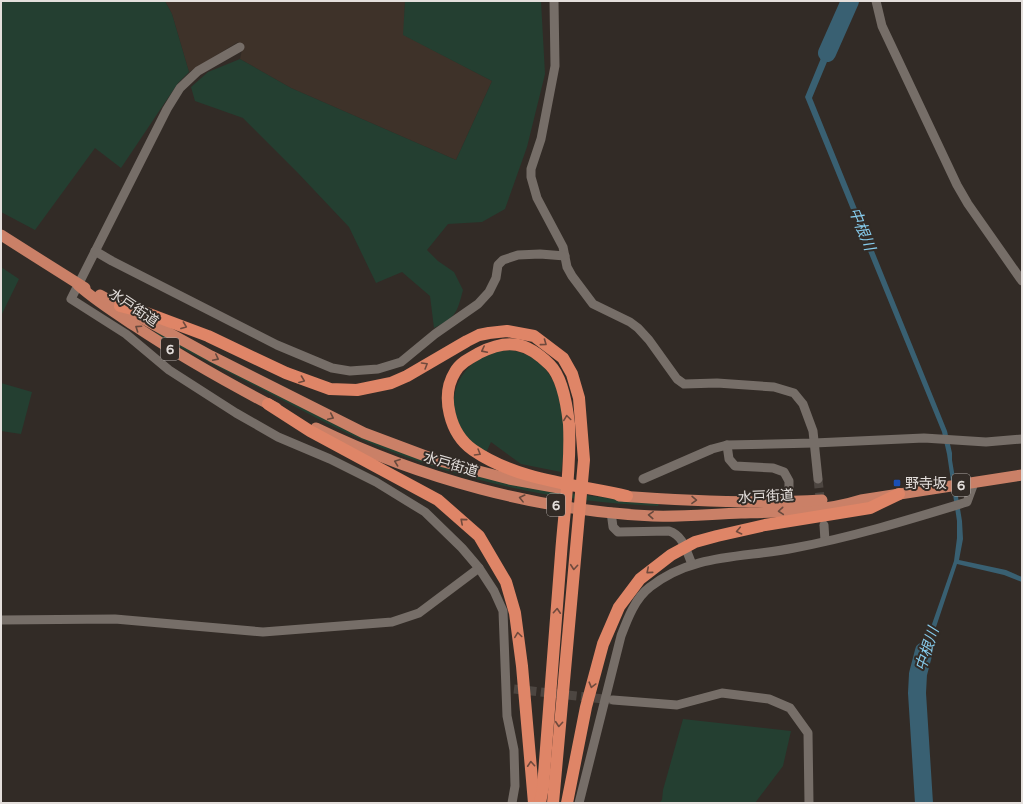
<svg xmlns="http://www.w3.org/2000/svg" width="1023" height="804" font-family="'Varela Round','Noto Sans JP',sans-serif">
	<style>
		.built { fill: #3e3229 }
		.green { fill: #243f31 }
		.water { fill: #396072 }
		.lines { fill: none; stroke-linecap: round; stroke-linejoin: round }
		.river { stroke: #396072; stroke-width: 18 }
		.minor-tunnel { stroke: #4d4641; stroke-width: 9; stroke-dasharray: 9 4.5; stroke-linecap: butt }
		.minor { stroke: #766e68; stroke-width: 9 }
		.trunk { stroke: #ca8067; stroke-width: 11 }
		.motorway { stroke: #df8567; stroke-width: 12 }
		.oneway { stroke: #6f4a3d }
		.oneway2 { stroke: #67493d }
		.transit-dot { fill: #1a4fb4; stroke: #322b26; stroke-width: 1.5 }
		.labels { text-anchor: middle; stroke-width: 4; stroke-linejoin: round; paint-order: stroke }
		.shield { fill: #322b26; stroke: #afa9a5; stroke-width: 1 }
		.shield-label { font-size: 13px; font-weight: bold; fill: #e4dfdc }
		.street-label { font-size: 14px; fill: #e4dfdc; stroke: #322b26 }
		.poi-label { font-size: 14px; fill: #e4dfdc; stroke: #322b26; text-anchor: start }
		.water-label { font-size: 15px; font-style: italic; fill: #86cbec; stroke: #322b26 }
	</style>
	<rect width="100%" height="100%" fill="#322b26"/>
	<polygon class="built" points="165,1 405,1 404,35 492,81 456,160 291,88 240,59 242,50 238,42 189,72 172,14"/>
	<g class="green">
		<polygon points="1,1 165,1 172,14 189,72 178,83 121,168 95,148 35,230 1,212"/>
		<path d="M405 1H541L545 74 527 147 505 209 482 222 448 224 427 250 438 261 454 272 463 290C457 313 456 317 434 328L430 296 402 272 376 283 349 227 298 173 243 118 195 101 191 87 208 72 240 59 291 88 456 160 492 81 403 35Z"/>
		<polygon points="1,267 19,279 1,316"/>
		<path d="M156 332 378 442 559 492 659 504 658 506C562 503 466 482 377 446 337 430 300 409 263 390 228 372 193 354 158 336Z"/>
		<path d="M511 350C567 359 568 429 561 472L521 464 491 442 486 453C479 448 472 443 467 437 441 404 456 366 493 352 498 350 506 351 511 350Z"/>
		<polygon points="1,383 32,392 21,434 1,431"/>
		<polygon points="683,719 791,731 783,766 755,803 659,803 662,800 663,790"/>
	</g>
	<polygon class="water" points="833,29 839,33 812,98 947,431 952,453 952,460 962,521 963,539 959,560 1006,570 1022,577 1022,582 1004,575 957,564 920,675 915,673 954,561 957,538 957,521 947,454 942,432 805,97"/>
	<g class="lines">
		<g class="river">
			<polyline points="827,53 850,1"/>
			<polyline points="924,803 917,693 918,674 924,651"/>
		</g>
		<g class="minor-tunnel">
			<polyline points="818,479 821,506"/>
			<polyline points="514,689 612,700"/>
		</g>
		<g class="minor">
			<polyline points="554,1 555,66 541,139 531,169 531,177 537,198 563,247 567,267 572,276 593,304 630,322 638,328 649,340 677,379 684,384 717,383 774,387 794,393 803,404 813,431 818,479"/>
			<polyline points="876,1 882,26 957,185 968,204 1022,281"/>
			<polyline points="240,47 198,71 180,88 167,109 71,299 126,334 169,370 236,413 278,437 330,459 376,482 425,512 462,548 479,568 494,591 503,611 507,716 514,750 515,786 512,803"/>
			<polyline points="95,251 112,261 277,345 332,368 350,371 378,369 401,362 435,334 478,304 489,292 496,278 498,265 503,260 518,255 540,254 565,256"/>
			<polyline points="727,445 729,459 735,466 773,468 784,472 789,481 789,502"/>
			<polyline points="643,479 712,449 727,445 814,443 924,438 986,442 1022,439"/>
			<path d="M611 512 613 527 618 532 669 531C684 536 686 551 692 564"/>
			<polyline points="824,525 825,541"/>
			<polyline points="1,620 115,619 263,632 392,622 419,613 479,568"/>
			<polyline points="613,700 677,705 722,693 769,699 790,708 808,733 809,803"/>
			<path d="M579 803 621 636C627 620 635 598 650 587 693 553 744 558 794 548 853 537 911 519 967 502L974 483"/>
		</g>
		<g class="trunk">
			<polyline points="1,235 85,288"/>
			<path d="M78 285C96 301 115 313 135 326 180 356 228 383 276 408"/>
			<polyline points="100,295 211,356 364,433 436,460 509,479 559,488"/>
			<path d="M316 428C419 478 539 511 653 516 682 517 712 514 741 513 780 512 823 512 861 500L1022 475"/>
			<path d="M619 496C686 501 755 504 822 500"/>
		</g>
		<g class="motorway">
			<polyline points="120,306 144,312 208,336 286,373 330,389 357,390 391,383 407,376 467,341 479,335 489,333 507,331 534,336 563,358 572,374 579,398 584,460 553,803"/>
			<polyline points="268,404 310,431 438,500 479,536 506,582 515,613 522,666 534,803"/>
			<path d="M540 803 543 787C549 709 555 632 561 554 564 512 571 467 569 424 567 406 563 378 550 365 527 342 508 338 479 353 470 358 460 363 455 372 440 396 450 434 473 450 518 481 575 484 627 496"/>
			<polyline points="567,803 586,707 603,644 619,607 640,579 671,555 695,542 717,536 765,525 870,508 899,494"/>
		</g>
	</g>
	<defs><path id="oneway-chevron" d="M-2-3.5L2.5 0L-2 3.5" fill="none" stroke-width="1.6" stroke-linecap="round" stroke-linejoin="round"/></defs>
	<g class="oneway">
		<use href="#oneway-chevron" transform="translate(184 326) rotate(21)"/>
		<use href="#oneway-chevron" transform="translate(544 343) rotate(36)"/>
		<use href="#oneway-chevron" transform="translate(484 350) rotate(153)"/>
		<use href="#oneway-chevron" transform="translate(425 365) rotate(-31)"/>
		<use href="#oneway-chevron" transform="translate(302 380) rotate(21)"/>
		<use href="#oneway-chevron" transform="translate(567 418) rotate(-98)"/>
		<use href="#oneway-chevron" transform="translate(478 453) rotate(31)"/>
		<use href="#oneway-chevron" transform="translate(463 521) rotate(-139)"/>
		<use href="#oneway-chevron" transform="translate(739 531) rotate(168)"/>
		<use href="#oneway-chevron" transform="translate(574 567) rotate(95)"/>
		<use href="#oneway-chevron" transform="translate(649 571) rotate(139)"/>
		<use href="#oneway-chevron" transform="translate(557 611) rotate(-86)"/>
		<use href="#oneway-chevron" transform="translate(518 635) rotate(-98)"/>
		<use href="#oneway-chevron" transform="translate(592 685) rotate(105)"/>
		<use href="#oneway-chevron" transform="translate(559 724) rotate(95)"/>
		<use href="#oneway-chevron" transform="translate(531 764) rotate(-94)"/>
	</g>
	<g class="oneway2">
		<use href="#oneway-chevron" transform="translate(138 328) rotate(-146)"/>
		<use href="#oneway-chevron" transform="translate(216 358) rotate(27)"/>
		<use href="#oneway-chevron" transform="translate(331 417) rotate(25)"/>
		<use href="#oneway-chevron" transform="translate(397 462) rotate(-160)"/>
		<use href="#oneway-chevron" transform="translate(522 498) rotate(-166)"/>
		<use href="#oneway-chevron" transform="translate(694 500) rotate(1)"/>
		<use href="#oneway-chevron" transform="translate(781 511) rotate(175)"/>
		<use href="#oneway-chevron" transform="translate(651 515) rotate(-177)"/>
	</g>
	<rect class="transit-dot" x="893" y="479" width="8" height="8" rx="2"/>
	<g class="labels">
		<g class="shield">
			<rect x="161" y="338" width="18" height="22" rx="3"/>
			<rect x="952" y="474" width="18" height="22" rx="3"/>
			<rect x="547" y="494" width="18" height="22" rx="3"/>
		</g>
		<g class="shield-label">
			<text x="170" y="354">6</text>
			<text x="961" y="490">6</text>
			<text x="556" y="510">6</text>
		</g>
		<g class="street-label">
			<text transform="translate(134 307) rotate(34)" y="5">水戸街道</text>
			<text transform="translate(451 464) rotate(16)" y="5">水戸街道</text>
			<text transform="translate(766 496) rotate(-3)" y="5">水戸街道</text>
		</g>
		<g class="poi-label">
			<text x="905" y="488">野寺坂</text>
		</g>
		<g class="water-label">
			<text transform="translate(862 229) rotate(68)" y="5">中根川</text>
			<text transform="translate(927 649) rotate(-72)" y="5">中根川</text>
		</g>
	</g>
	<rect width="1023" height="804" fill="none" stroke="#e4dfdc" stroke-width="4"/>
</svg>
